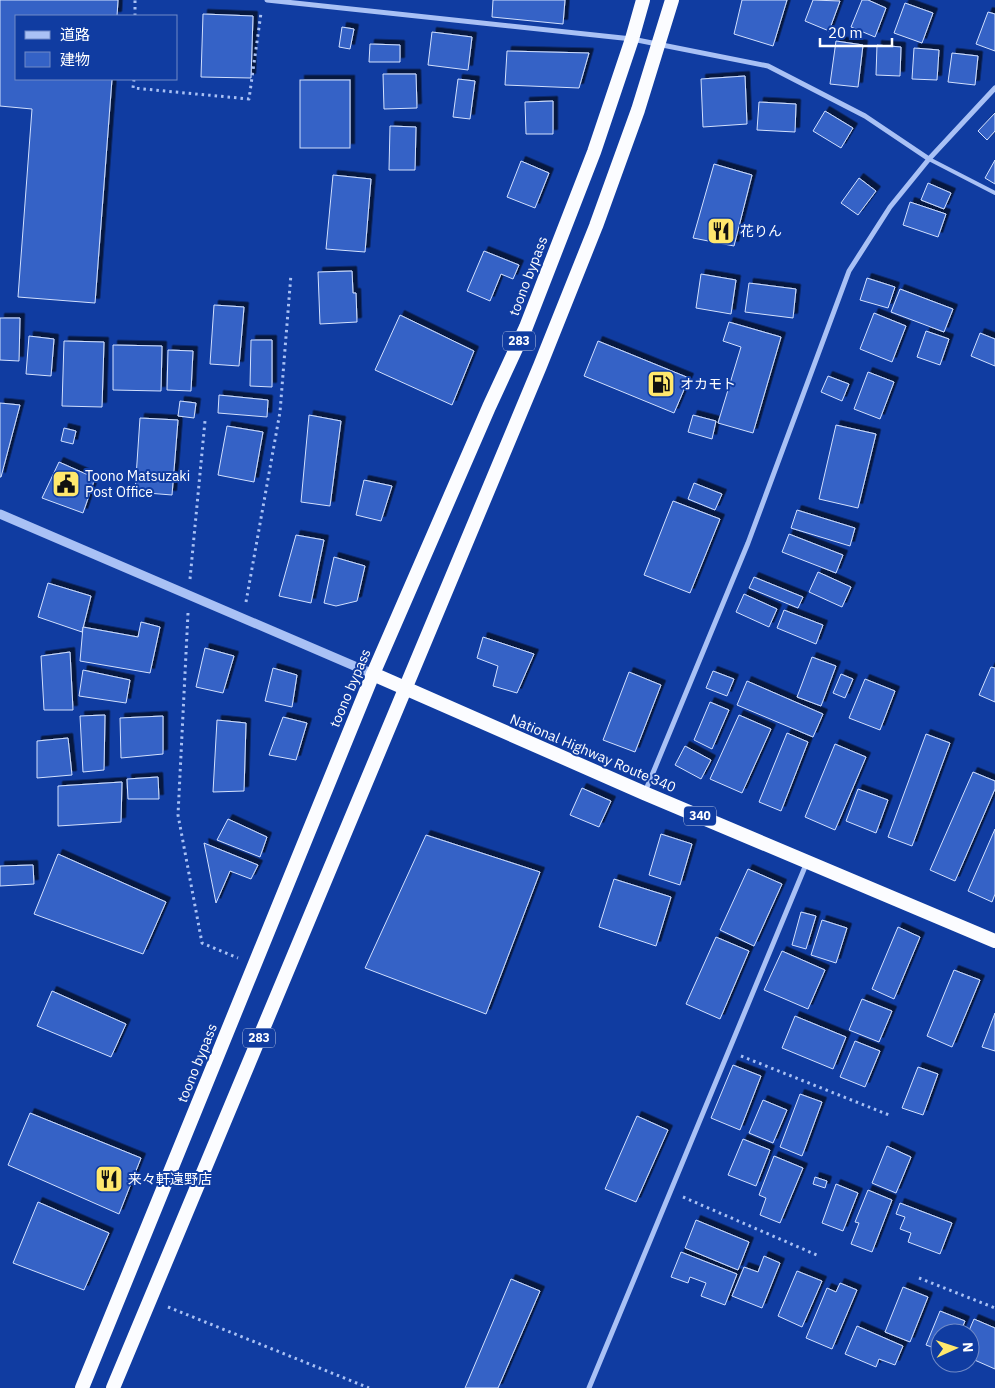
<svg xmlns="http://www.w3.org/2000/svg" width="995" height="1388" font-family="'IBM Plex Sans','Noto Sans JP',sans-serif">
	<style>
		.building { fill: #3462c6; stroke: #d2e0fe; filter: url(#shadow) }
		.lines { fill: none; stroke-linecap: round; stroke-linejoin: round }
		.path { stroke: #a9c1f5; stroke-width: 3; stroke-dasharray: 2.5 4; stroke-linecap: butt }
		.service { stroke: #a9c1f5; stroke-width: 4 }
		.minor { stroke: #a9c1f5; stroke-width: 5 }
		.tertiary { stroke: #a9c1f5; stroke-width: 9 }
		.trunk { stroke: #fbfcff; stroke-width: 14 }
		.labels { text-anchor: middle; stroke-width: 4; stroke-linejoin: round; paint-order: stroke }
		.shield { fill: #103ca1; stroke: #b7c4e3; stroke-width: 1 }
		.shield-label { font-size: 12px; font-weight: bold; fill: #fff }
		.poi-label { font-size: 14px; fill: #fff; stroke: #103ca1; text-anchor: start }
		.street-label { font-size: 14px; fill: #fff; stroke: #103ca1 }
	</style>
	<defs>
		<filter id="shadow"><feDropShadow dx="4.5" dy="-4.5" stdDeviation="0" flood-color="#0009"/></filter>
	</defs>
	<rect width="100%" height="100%" fill="#103ca1"/>
	<g class="building">
		<polygon points="0,0 118,0 117,16 16,16 16,79 112,79 95,303 18,297 32,109 0,106"/>
		<polygon points="493,0 565,0 563,24 492,17"/>
		<polygon points="742,0 787,0 773,46 734,34"/>
		<polygon points="813,0 840,1 829,31 805,21"/>
		<polygon points="862,0 868,0 886,8 875,37 851,27"/>
		<polygon points="905,3 933,13 922,43 894,33"/>
		<polygon points="988,12 995,14 995,51 976,44"/>
		<polygon points="203,14 253,16 251,78 201,77"/>
		<polygon points="342,27 354,29 350,49 339,47"/>
		<polygon points="432,32 472,37 468,70 428,65"/>
		<polygon points="836,41 863,45 858,87 830,84"/>
		<polygon points="370,44 400,45 400,62 369,62"/>
		<polygon points="877,45 901,47 900,76 876,75"/>
		<polygon points="914,48 939,50 937,80 912,79"/>
		<polygon points="507,51 589,53 579,88 505,85"/>
		<polygon points="952,53 978,56 975,85 948,82"/>
		<polygon points="383,74 416,74 417,108 384,109"/>
		<polygon points="745,76 747,124 703,127 701,79"/>
		<polygon points="458,79 475,81 470,119 453,117"/>
		<rect x="300" y="80" width="50" height="68"/>
		<polygon points="553,101 553,134 526,134 525,102"/>
		<polygon points="759,102 796,104 795,132 757,130"/>
		<polygon points="825,111 853,128 841,148 813,131"/>
		<polygon points="995,113 995,131 987,140 978,131"/>
		<polygon points="390,126 416,127 415,170 389,170"/>
		<polygon points="995,160 995,184 985,178"/>
		<polygon points="521,161 549,173 535,208 507,197"/>
		<polygon points="714,164 752,175 734,246 693,238"/>
		<polygon points="333,175 371,179 365,252 326,249"/>
		<polygon points="859,178 876,191 858,215 841,203"/>
		<polygon points="928,183 951,193 944,209 921,200"/>
		<polygon points="910,202 946,214 938,237 903,225"/>
		<polygon points="484,251 519,265 513,279 501,274 490,301 467,291"/>
		<polygon points="352,271 353,293 356,293 357,322 320,324 318,272"/>
		<polygon points="701,274 736,280 731,314 696,308"/>
		<polygon points="867,278 895,287 888,308 860,300"/>
		<polygon points="749,283 796,289 793,318 745,312"/>
		<polygon points="900,289 953,309 944,332 891,312"/>
		<polygon points="214,305 244,307 239,366 210,364"/>
		<polygon points="874,313 906,326 892,362 860,349"/>
		<polygon points="400,315 474,351 452,405 375,370"/>
		<polygon points="0,318 20,318 19,361 0,360"/>
		<polygon points="729,322 781,337 753,433 718,423 741,347 723,341"/>
		<polygon points="926,331 949,339 940,365 917,357"/>
		<polygon points="980,333 995,339 995,366 971,356"/>
		<polygon points="29,336 54,339 51,376 26,374"/>
		<polygon points="251,340 272,340 272,387 250,386"/>
		<polygon points="64,341 104,342 102,407 62,406"/>
		<polygon points="598,341 689,378 674,413 584,376"/>
		<polygon points="113,345 162,346 161,391 113,390"/>
		<polygon points="168,350 193,351 191,391 167,390"/>
		<polygon points="868,372 894,382 880,419 854,409"/>
		<polygon points="828,376 849,384 842,401 821,392"/>
		<polygon points="219,395 268,400 267,417 218,413"/>
		<polygon points="180,401 196,403 194,418 178,416"/>
		<polygon points="0,403 20,405 1,477 0,477"/>
		<polygon points="309,415 341,421 330,506 301,502"/>
		<polygon points="693,415 716,421 712,439 688,432"/>
		<polygon points="140,418 178,420 172,495 135,492"/>
		<polygon points="836,425 876,434 858,508 819,499"/>
		<polygon points="227,426 263,432 254,482 218,475"/>
		<polygon points="64,428 76,431 73,444 61,441"/>
		<polygon points="59,462 95,478 83,513 42,498"/>
		<polygon points="364,480 392,486 381,521 356,515"/>
		<polygon points="694,483 722,494 715,510 688,499"/>
		<polygon points="673,501 720,519 690,593 644,575"/>
		<polygon points="797,510 855,528 850,546 791,528"/>
		<polygon points="789,534 843,555 836,573 782,552"/>
		<polygon points="296,535 324,540 311,603 279,596"/>
		<polygon points="334,557 365,566 357,601 336,606 324,603"/>
		<polygon points="818,572 851,587 842,607 809,592"/>
		<polygon points="754,577 803,597 798,608 749,588"/>
		<polygon points="48,583 91,596 82,632 38,617"/>
		<polygon points="744,594 777,609 769,627 736,612"/>
		<polygon points="784,610 823,625 816,644 777,628"/>
		<polygon points="141,622 160,627 150,673 80,661 83,627 138,637"/>
		<polygon points="483,637 534,654 517,693 493,686 498,666 477,658"/>
		<polygon points="205,648 234,656 223,693 196,687"/>
		<polygon points="70,652 73,710 44,710 41,656"/>
		<polygon points="812,657 836,666 821,706 797,697"/>
		<polygon points="991,667 995,668 995,702 979,695"/>
		<polygon points="273,668 297,675 292,707 265,701"/>
		<polygon points="83,670 130,680 126,703 79,696"/>
		<polygon points="713,671 734,679 727,696 706,688"/>
		<polygon points="629,672 661,685 635,752 603,740"/>
		<polygon points="841,674 853,679 845,698 833,693"/>
		<polygon points="865,679 895,691 880,730 849,718"/>
		<polygon points="747,681 823,714 813,737 737,705"/>
		<polygon points="710,702 729,710 712,749 694,740"/>
		<polygon points="105,715 104,770 83,772 80,716"/>
		<polygon points="739,715 771,729 742,793 710,779"/>
		<polygon points="163,716 163,754 121,758 120,718"/>
		<polygon points="283,717 307,723 296,760 269,755"/>
		<polygon points="217,720 246,723 244,791 213,792"/>
		<polygon points="787,733 808,742 781,811 759,802"/>
		<polygon points="926,734 950,743 912,846 888,837"/>
		<polygon points="68,738 72,775 37,778 37,741"/>
		<polygon points="835,744 866,757 835,830 805,817"/>
		<polygon points="685,746 711,760 701,779 675,765"/>
		<polygon points="973,772 995,781 995,789 955,881 930,870"/>
		<polygon points="158,777 159,799 128,799 127,779"/>
		<polygon points="122,782 121,822 58,826 58,786"/>
		<polygon points="582,788 611,801 599,827 570,815"/>
		<polygon points="858,789 888,800 876,833 846,821"/>
		<polygon points="228,819 267,837 260,857 217,840"/>
		<polygon points="995,829 995,894 992,902 968,891"/>
		<polygon points="661,834 692,844 680,885 649,875"/>
		<polygon points="426,835 540,872 486,1014 365,968"/>
		<polygon points="204,843 258,865 251,879 230,871 216,903"/>
		<polygon points="58,854 166,902 143,954 34,914"/>
		<polygon points="33,865 34,884 0,886 0,866"/>
		<polygon points="748,869 782,884 754,946 720,930"/>
		<polygon points="614,879 671,897 656,946 599,927"/>
		<polygon points="801,912 816,916 806,949 792,945"/>
		<polygon points="822,920 847,928 836,963 811,955"/>
		<polygon points="898,927 920,937 894,999 872,989"/>
		<polygon points="716,937 749,951 720,1019 686,1004"/>
		<polygon points="782,951 825,970 808,1009 764,990"/>
		<polygon points="954,970 980,980 952,1047 927,1036"/>
		<polygon points="52,991 126,1024 111,1057 37,1026"/>
		<polygon points="862,999 892,1011 879,1042 849,1030"/>
		<polygon points="995,1013 995,1051 982,1047"/>
		<polygon points="795,1016 846,1037 833,1069 782,1048"/>
		<polygon points="855,1041 880,1051 865,1087 840,1077"/>
		<polygon points="733,1065 761,1076 740,1130 711,1118"/>
		<polygon points="918,1067 938,1074 923,1115 902,1108"/>
		<polygon points="800,1094 822,1102 802,1156 780,1147"/>
		<polygon points="763,1100 787,1110 773,1143 749,1133"/>
		<polygon points="30,1113 141,1158 119,1214 8,1165"/>
		<polygon points="637,1116 668,1130 636,1202 605,1189"/>
		<polygon points="743,1139 770,1150 756,1186 728,1175"/>
		<polygon points="887,1146 911,1157 896,1193 872,1183"/>
		<polygon points="774,1156 803,1168 780,1223 760,1215 766,1198 759,1195"/>
		<polygon points="815,1177 827,1181 825,1188 813,1184"/>
		<polygon points="836,1184 858,1193 843,1231 822,1223"/>
		<polygon points="868,1190 892,1200 872,1252 851,1244 859,1223 855,1222"/>
		<polygon points="38,1202 109,1233 84,1290 13,1263"/>
		<polygon points="900,1203 952,1223 940,1254 908,1242 911,1233 900,1229 905,1217 896,1214"/>
		<polygon points="696,1220 749,1242 738,1270 685,1248"/>
		<polygon points="681,1252 737,1274 725,1305 701,1296 706,1283 690,1277 688,1283 671,1277"/>
		<polygon points="764,1256 780,1263 762,1308 732,1296 744,1267 758,1272"/>
		<polygon points="797,1271 822,1281 802,1327 778,1316"/>
		<polygon points="511,1279 540,1291 498,1388 465,1388"/>
		<polygon points="840,1283 857,1290 832,1349 806,1338 827,1288 836,1292"/>
		<polygon points="903,1287 928,1297 910,1342 885,1332"/>
		<polygon points="940,1311 965,1321 960,1333 940,1333 940,1350 926,1345"/>
		<polygon points="974,1319 995,1328 995,1369 970,1358 970,1333 968,1333"/>
		<polygon points="857,1326 903,1346 895,1365 879,1359 876,1367 845,1354"/>
	</g>
	<g class="lines">
		<g class="path">
			<polyline points="135,16 135,0"/>
			<polyline points="134,79 133,88 249,99 261,13"/>
			<polyline points="190,579 205,421"/>
			<polyline points="246,602 280,412 291,274"/>
			<polyline points="188,613 178,815 202,943 238,958"/>
			<polyline points="741,1056 889,1115"/>
			<polyline points="683,1197 819,1256"/>
			<polyline points="919,1278 995,1308"/>
			<polyline points="168,1307 369,1388"/>
		</g>
		<polyline class="service" points="929,159 995,193"/>
		<g class="minor">
			<polyline points="267,0 632,39 768,66 865,116 929,159"/>
			<polyline points="645,792 748,543 849,271 890,207 929,159 995,88"/>
			<polyline points="589,1388 807,862"/>
		</g>
		<polyline class="tertiary" points="0,514 373,674"/>
		<g class="trunk">
			<polyline points="373,674 644,793 995,941"/>
			<polyline points="82,1388 373,674 489,407 526,327 594,152 632,39 643,0"/>
			<polyline points="113,1388 540,366 596,226 638,110 672,0"/>
		</g>
	</g>
	<defs>
		<symbol id="restaurant-square" viewBox="-11 -11 22 22"><rect x="-9" y="-9" width="18" height="18" rx="4" fill="#ffe86d" stroke="#103ca1"/><path d="M-5-6h1v4h1v-4h1v4h1v-4h1v5L-1.5 .5V6h-2V.5L-5-1ZM5-6V6H3V1.5H1.5Q1.5-4 5-6Z" fill="#111"/></symbol>
		<symbol id="fuel-square" viewBox="-11 -11 22 22"><rect x="-9" y="-9" width="18" height="18" rx="4" fill="#ffe86d" stroke="#103ca1"/><path d="M-5.5-6h7V0h2V4h1.3V-2.5L3-4.5l.8-.8L6-3V5H2.5V1h-1V6h-7ZM-4.2-4.7v3.2H.2V-4.7Z" fill="#111"/></symbol>
		<symbol id="civic-square" viewBox="-11 -11 22 22"><rect x="-9" y="-9" width="18" height="18" rx="4" fill="#ffe86d" stroke="#103ca1"/><path d="M-.6-6.5H3V-4.5H.6V-3L4-1V1h2V6H-6V1h2V-1L-.6-3ZM-1.2 2.5V6h2.4V2.5Z" fill="#111"/></symbol>
	</defs>
	<g fill-rule="evenodd">
		<use href="#restaurant-square" x="705" y="215" width="32" height="32"/>
		<use href="#fuel-square" x="645" y="368" width="32" height="32"/>
		<use href="#civic-square" x="50" y="468" width="32" height="32"/>
		<use href="#restaurant-square" x="93" y="1163" width="32" height="32"/>
	</g>
	<g class="labels">
		<g class="shield">
			<rect x="503" y="331.5" width="32" height="19" rx="4"/>
			<rect x="684" y="806.5" width="32" height="19" rx="4"/>
			<rect x="243" y="1028.5" width="32" height="19" rx="4"/>
		</g>
		<g class="shield-label">
			<text x="519" y="345">283</text>
			<text x="700" y="820">340</text>
			<text x="259" y="1042">283</text>
		</g>
		<g class="poi-label">
			<text x="740" y="236">花りん</text>
			<text x="680" y="389">オカモト</text>
			<text x="85" y="481">Toono Matsuzaki<tspan x="85" dy="16">Post Office</tspan></text>
			<text x="128" y="1184">来々軒遠野店</text>
		</g>
		<g class="street-label">
			<text transform="translate(528 276) rotate(-69)" y="5">toono bypass</text>
			<text transform="translate(350 688) rotate(-67)" y="5">toono bypass</text>
			<text transform="translate(593 753) rotate(23)" y="5">National Highway Route 340</text>
			<text transform="translate(197 1063) rotate(-68)" y="5">toono bypass</text>
		</g>
	</g>
	<rect x="15" y="15" width="162" height="65" fill="#103ca1" stroke="#708ac7"/>
	<rect x="25" y="31" width="25" height="8" fill="#a9c1f5" stroke="#708ac7"/>
	<text x="60" y="40" font-size="15" fill="#ffffff">道路</text>
	<rect x="25" y="52" width="25" height="15" fill="#3462c6" stroke="#708ac7"/>
	<text x="60" y="65" font-size="15" fill="#ffffff">建物</text>
	<g transform="translate(955 1348) rotate(87)"><circle r="24" fill="#103ca1" stroke="#708ac7"/>
	<path d="M0-4L9 19L0 12L-9 19Z" fill="#ffe86d"/>
	<text y="-8" font-size="14" font-weight="bold" text-anchor="middle" fill="#ffffff">N</text>
	</g>
	<path d="M820 38v8h72v-8" fill="none" stroke="#ffffff" stroke-width="2.5"/>
	<text x="828" y="38" font-size="15" fill="#ffffff" stroke="#103ca1" stroke-width="4" paint-order="stroke">20 m</text>
</svg>
